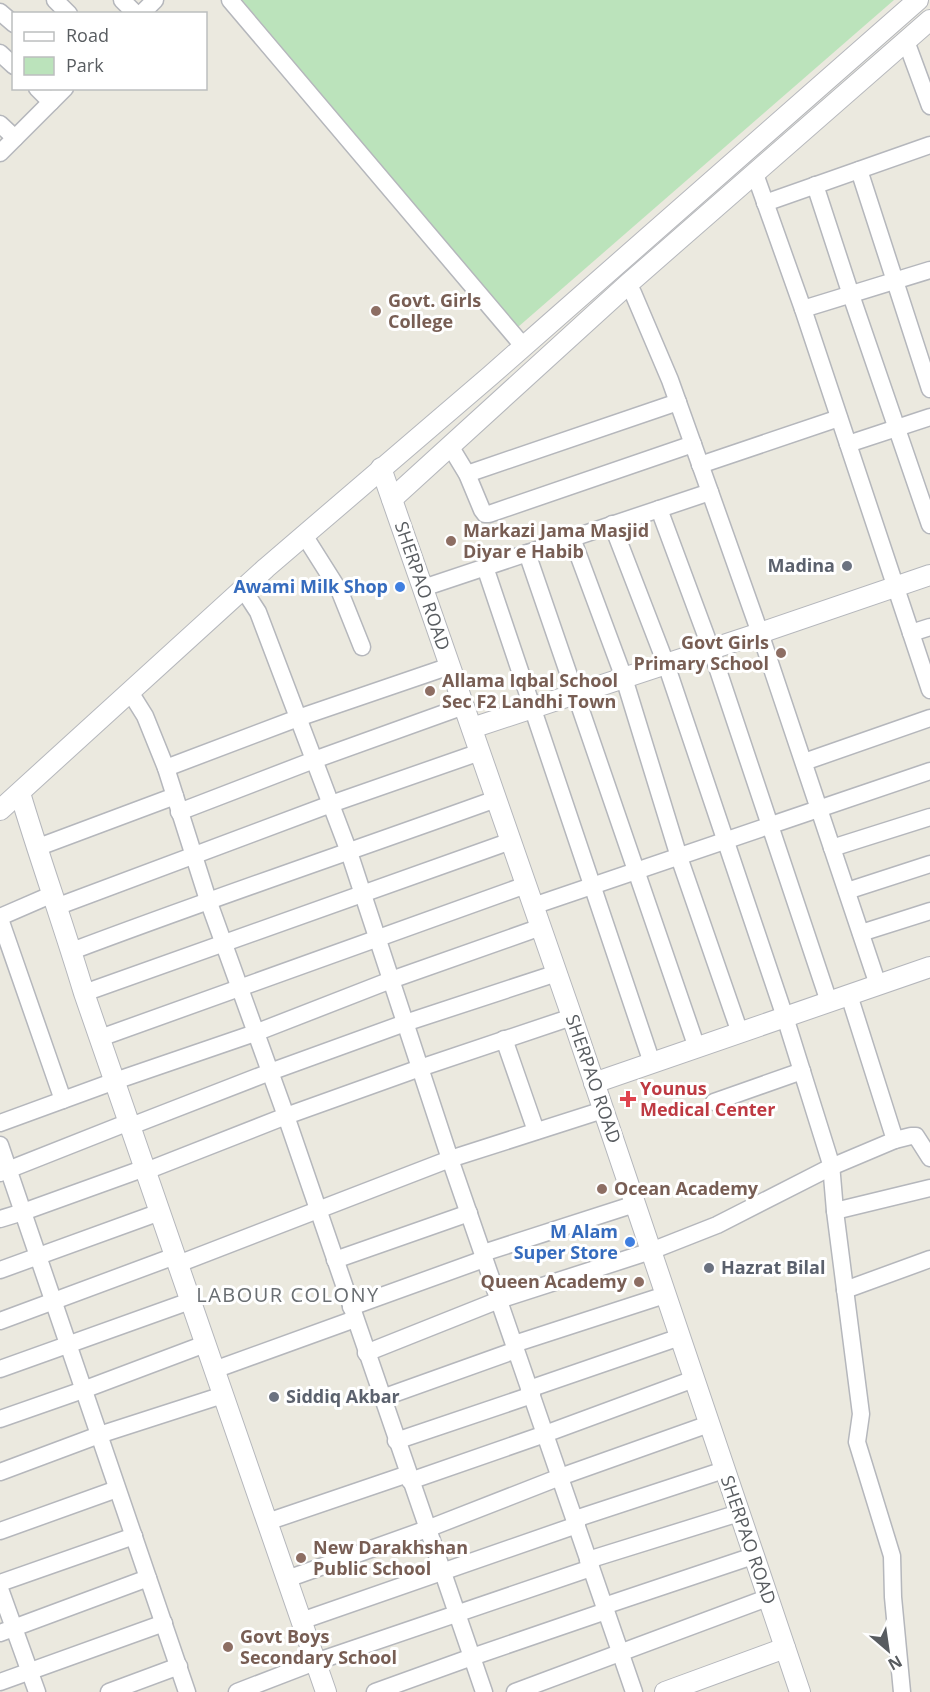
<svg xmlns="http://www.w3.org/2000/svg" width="930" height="1692" font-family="'Open Sans',sans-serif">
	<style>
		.green { fill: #bbe3bb }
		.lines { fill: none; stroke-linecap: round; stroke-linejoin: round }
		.minor-casing { stroke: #b5b7bc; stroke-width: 19 }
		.tertiary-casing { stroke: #b5b7bc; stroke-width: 22 }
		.minor { stroke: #fff; stroke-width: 16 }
		.tertiary { stroke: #fff; stroke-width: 20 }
		.education-dot { fill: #8d6e63; stroke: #fff; stroke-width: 2 }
		.worship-dot { fill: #6b7280; stroke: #fff; stroke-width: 2 }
		.shop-dot { fill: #3f7fe0; stroke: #fff; stroke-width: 2 }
		.health-dot { fill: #e0444e; stroke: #fff; stroke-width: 2 }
		.labels { text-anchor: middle; stroke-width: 6; stroke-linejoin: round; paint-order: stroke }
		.education-label { font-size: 18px; font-weight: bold; fill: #785e54; stroke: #fff; text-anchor: start }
		.worship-label { font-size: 18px; font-weight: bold; fill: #5b616d; stroke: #fff; text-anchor: start }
		.street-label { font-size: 18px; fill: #585c60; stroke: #fff }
		.shop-label { font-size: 18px; font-weight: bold; fill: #366cbe; stroke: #fff; text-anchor: end }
		.health-label { font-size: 18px; font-weight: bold; fill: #be3a42; stroke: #fff; text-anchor: start }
		.neighbourhood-label { font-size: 20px; letter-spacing: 1.5px; fill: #696e72; stroke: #fff }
	</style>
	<rect width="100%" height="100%" fill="#ebe9df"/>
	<polygon class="green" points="242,0 894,0 518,327"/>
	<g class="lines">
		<defs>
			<g id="minor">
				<polyline points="55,0 69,14"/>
				<polyline points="122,0 136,14"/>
				<polyline points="230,0 524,347"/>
				<polyline points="0,12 14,24"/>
				<polyline points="141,14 155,0"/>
				<polyline points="906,41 930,106"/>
				<polyline points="0,53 14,66"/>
				<polyline points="37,88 51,102"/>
				<polyline points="0,124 15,138"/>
				<polyline points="0,153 65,88"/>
				<polyline points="859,170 930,389"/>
				<polyline points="755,174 803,309 930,690"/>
				<polyline points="815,185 851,295 930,525"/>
				<polyline points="765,203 930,145"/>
				<polyline points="628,284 633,293 670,380 710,492 760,633 878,985"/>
				<polyline points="803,309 930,270"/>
				<polyline points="848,444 930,417"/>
				<polyline points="450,446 467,474 482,510 485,514 489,514 693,444"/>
				<polyline points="700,465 839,418"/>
				<polyline points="467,474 678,402"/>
				<polyline points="659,509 711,649 829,1002"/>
				<polyline points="612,524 666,664 785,1017 831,1164 835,1211 861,1414 857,1442 892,1556 893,1597 902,1692"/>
				<polyline points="304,535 340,592 362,647"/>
				<polyline points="572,538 624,678 679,857 740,1033"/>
				<polyline points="527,553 697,1048"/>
				<polyline points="485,567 652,1063"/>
				<polyline points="423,588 710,492"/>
				<polyline points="243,589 258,612 349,852 450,1159 634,1692"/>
				<polyline points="911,633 930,627"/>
				<polyline points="130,692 145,716 166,768 208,900 286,1116 484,1692"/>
				<polyline points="804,762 930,718"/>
				<polyline points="166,768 298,718 450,666"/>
				<polyline points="179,812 314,760 464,706"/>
				<polyline points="36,848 175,796"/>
				<polyline points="832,848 930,817"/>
				<polyline points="847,891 930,864"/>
				<polyline points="533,906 930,771"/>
				<polyline points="56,907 331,804 480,752"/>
				<polyline points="0,917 53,894"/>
				<polyline points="0,919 63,1100"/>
				<polyline points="861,933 930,911"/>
				<path d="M72 951C212 898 355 850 496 799"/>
				<polyline points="84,993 511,841"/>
				<path d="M100 1038C243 988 384 935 526 885"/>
				<polyline points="504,1039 536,1131"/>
				<polyline points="714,1102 802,1071"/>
				<polyline points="0,1123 115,1081 255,1033 391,980 541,927"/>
				<polyline points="131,1126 270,1072 405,1023 557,973"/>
				<polyline points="895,1140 911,1136 916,1136 930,1158"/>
				<polyline points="0,1145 187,1692"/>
				<polyline points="146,1171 286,1116 420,1068 572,1017"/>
				<polyline points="0,1173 129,1122"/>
				<polyline points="835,1211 930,1188"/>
				<polyline points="0,1219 23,1212 145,1168"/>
				<polyline points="483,1253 635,1204"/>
				<polyline points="335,1260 469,1213"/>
				<polyline points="178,1264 450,1159 603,1110"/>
				<polyline points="0,1270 160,1212"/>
				<polyline points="845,1290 930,1259"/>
				<polyline points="351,1307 484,1259"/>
				<polyline points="0,1321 175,1256"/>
				<polyline points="514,1344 665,1295"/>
				<polyline points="366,1353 499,1300 651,1251 717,1225 831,1167 895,1140 849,995"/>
				<polyline points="0,1369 190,1301"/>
				<polyline points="214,1370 355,1319"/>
				<polyline points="529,1389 680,1337"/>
				<polyline points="382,1398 516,1350"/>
				<polyline points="0,1419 83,1390 205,1344"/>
				<polyline points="396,1441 532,1395"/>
				<polyline points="0,1472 99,1435 223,1395"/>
				<polyline points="410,1481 545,1434 694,1379"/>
				<polyline points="575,1519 724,1470"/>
				<polyline points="267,1522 408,1474"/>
				<polyline points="0,1531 117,1489"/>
				<polyline points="588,1560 739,1513"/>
				<polyline points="287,1579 427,1529 560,1477 709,1424"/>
				<polyline points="0,1583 134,1536"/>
				<polyline points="0,1589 37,1692"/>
				<polyline points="604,1606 753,1556"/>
				<polyline points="301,1621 577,1525"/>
				<polyline points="0,1633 148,1578"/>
				<polyline points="0,1682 164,1623"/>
				<polyline points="109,1692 179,1666"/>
				<polyline points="237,1692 315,1662 591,1568"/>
				<polyline points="375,1692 472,1657 606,1611"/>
				<polyline points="515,1692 767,1598"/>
			</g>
			<g id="tertiary">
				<polyline points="381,468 570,1011 800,1692"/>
				<polyline points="392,499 628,284 930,20"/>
				<polyline points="472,728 760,633 930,575"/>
				<path d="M20 793C40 860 64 926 84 993L326 1692"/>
				<polyline points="0,810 266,568 490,376 918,0"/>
				<polyline points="594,1083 930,967"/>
				<polyline points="665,1692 785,1648"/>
			</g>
		</defs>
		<use href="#minor" class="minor-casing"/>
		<use href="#tertiary" class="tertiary-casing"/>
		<use href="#minor" class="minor"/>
		<use href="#tertiary" class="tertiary"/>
	</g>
	<g class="education-dot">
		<circle cx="376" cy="311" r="6"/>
		<circle cx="451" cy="541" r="6"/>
		<circle cx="781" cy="653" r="6"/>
		<circle cx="430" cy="691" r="6"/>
		<circle cx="602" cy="1189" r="6"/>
		<circle cx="639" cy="1282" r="6"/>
		<circle cx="301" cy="1558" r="6"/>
		<circle cx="228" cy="1647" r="6"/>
	</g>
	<g class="worship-dot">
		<circle cx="847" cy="566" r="6"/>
		<circle cx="709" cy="1268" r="6"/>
		<circle cx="274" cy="1397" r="6"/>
	</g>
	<g class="shop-dot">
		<circle cx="400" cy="587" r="6"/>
		<circle cx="630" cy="1242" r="6"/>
	</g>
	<path class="health-dot" d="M625 1090h6v6h6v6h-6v6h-6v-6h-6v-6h6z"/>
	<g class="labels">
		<g class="education-label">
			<text x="388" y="307">Govt. Girls<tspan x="388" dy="21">College</tspan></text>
			<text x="463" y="537">Markazi Jama Masjid<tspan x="463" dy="21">Diyar e Habib</tspan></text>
			<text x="769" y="649" text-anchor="end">Govt Girls<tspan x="769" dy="21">Primary School</tspan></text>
			<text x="442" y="687">Allama Iqbal School<tspan x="442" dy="21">Sec F2 Landhi Town</tspan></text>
			<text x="614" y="1195">Ocean Academy</text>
			<text x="627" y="1288" text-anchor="end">Queen Academy</text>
			<text x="313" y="1554">New Darakhshan<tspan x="313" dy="21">Public School</tspan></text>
			<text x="240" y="1643">Govt Boys<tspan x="240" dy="21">Secondary School</tspan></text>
		</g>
		<g class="worship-label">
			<text x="835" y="572" text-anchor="end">Madina</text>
			<text x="721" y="1274">Hazrat Bilal</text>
			<text x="286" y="1403">Siddiq Akbar</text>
		</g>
		<g class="street-label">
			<text transform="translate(422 586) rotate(71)" y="6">SHERPAO ROAD</text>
			<text transform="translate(593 1079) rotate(71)" y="6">SHERPAO ROAD</text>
			<text transform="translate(748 1540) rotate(71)" y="6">SHERPAO ROAD</text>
		</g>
		<g class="shop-label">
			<text x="388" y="593">Awami Milk Shop</text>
			<text x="618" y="1238">M Alam<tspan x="618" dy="21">Super Store</tspan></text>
		</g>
		<g class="health-label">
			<text x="640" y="1095">Younus<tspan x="640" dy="21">Medical Center</tspan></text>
		</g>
		<g class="neighbourhood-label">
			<text x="288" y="1302">LABOUR COLONY</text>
		</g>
	</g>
	<rect x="12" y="12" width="195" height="78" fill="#ffffff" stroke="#bcbebf" stroke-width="1.5"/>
	<rect x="24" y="32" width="30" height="9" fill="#ffffff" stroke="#bcbebf" stroke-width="1.5"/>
	<text x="66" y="42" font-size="18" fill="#585c60">Road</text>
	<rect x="24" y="57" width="30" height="18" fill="#bbe3bb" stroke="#bcbebf" stroke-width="1.5"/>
	<text x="66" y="72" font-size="18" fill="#585c60">Park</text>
	<g transform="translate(888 1650) rotate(151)" stroke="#ffffff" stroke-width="4.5" paint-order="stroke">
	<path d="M0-4.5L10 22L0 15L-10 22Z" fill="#585c60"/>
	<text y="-9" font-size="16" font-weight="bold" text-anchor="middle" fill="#585c60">N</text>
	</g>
</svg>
